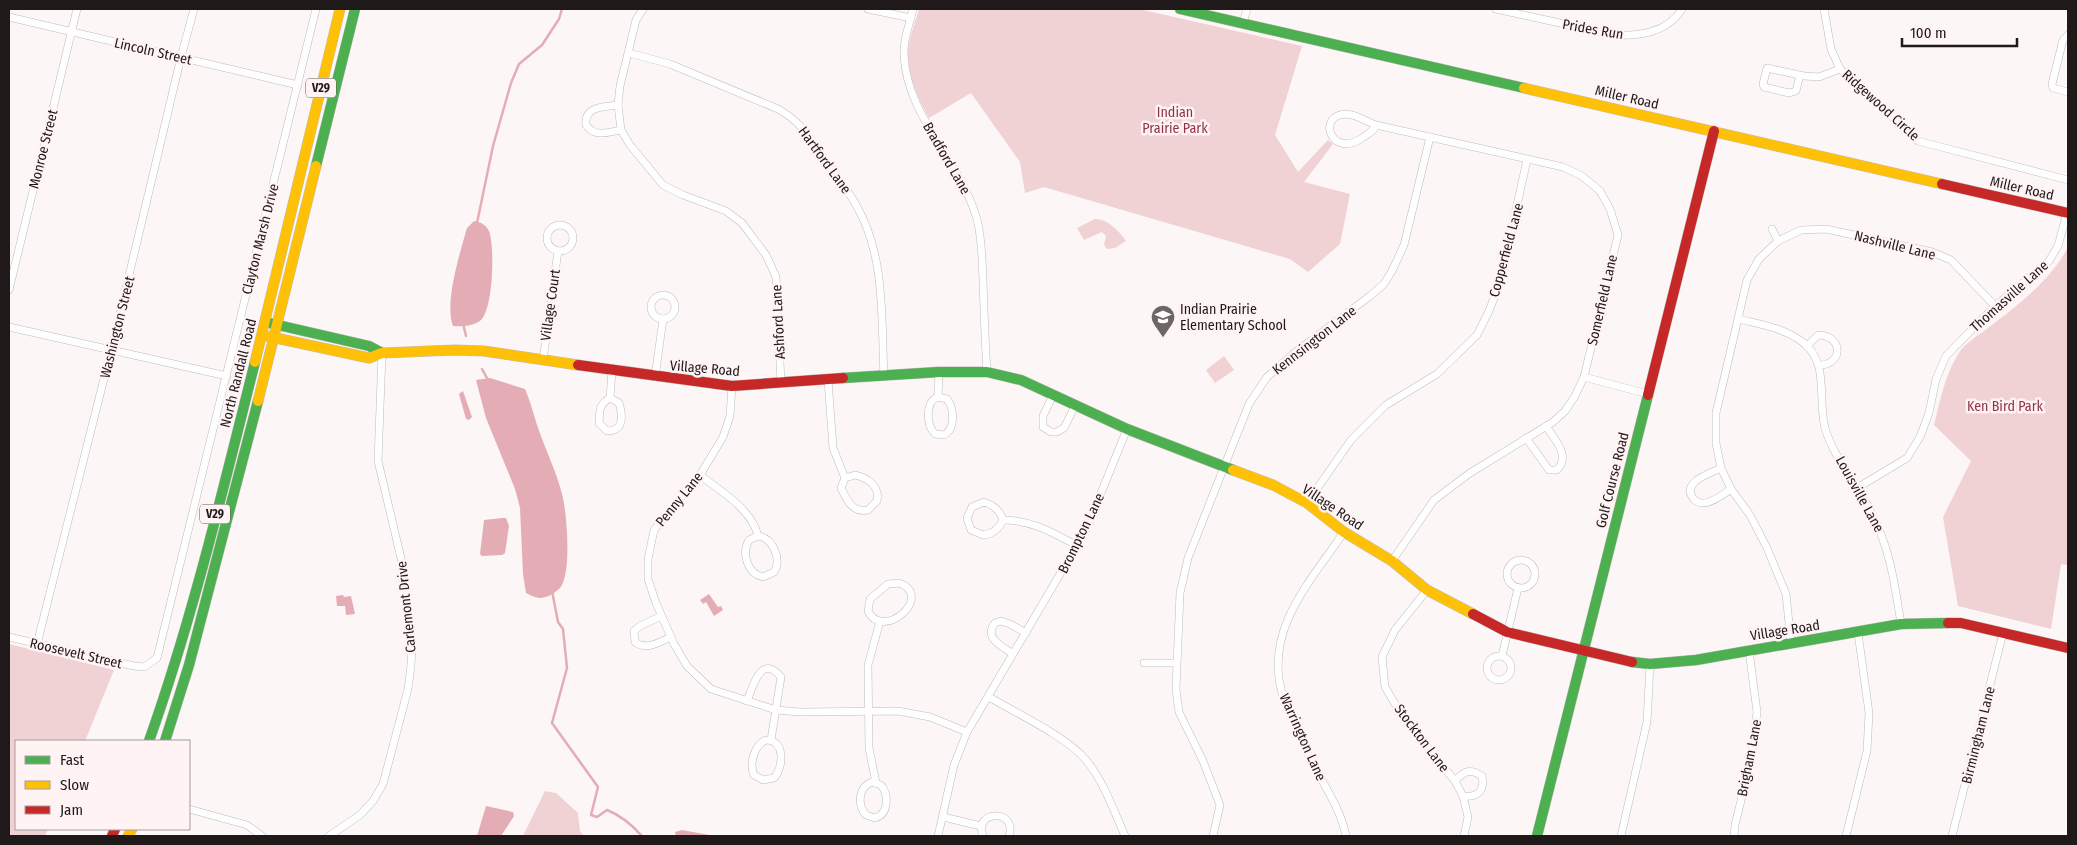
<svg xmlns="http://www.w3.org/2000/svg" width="2077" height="845" font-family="'Fira Sans Condensed',sans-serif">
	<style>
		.green { fill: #f0d1d4 }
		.water { fill: #e4adb5 }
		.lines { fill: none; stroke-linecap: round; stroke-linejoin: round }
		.stream { stroke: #e4adb5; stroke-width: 2.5 }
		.street-casing { stroke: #c1bbbb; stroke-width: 8 }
		.fast-casing { stroke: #c1bbbb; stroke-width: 11 }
		.slow-casing { stroke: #c1bbbb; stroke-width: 11 }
		.jam-casing { stroke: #c1bbbb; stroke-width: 11 }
		.street { stroke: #fffefe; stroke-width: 7 }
		.fast { stroke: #4caf50; stroke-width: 10 }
		.slow { stroke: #ffc107; stroke-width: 10 }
		.jam { stroke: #c62828; stroke-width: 10 }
		.labels { text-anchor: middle; stroke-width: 5; stroke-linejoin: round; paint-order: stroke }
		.shield { fill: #fff3f4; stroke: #635a5b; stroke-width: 1 }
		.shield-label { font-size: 12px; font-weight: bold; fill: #20191a }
		.street-label { font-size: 14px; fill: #20191a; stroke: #fff3f4 }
		.park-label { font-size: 14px; fill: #8f3448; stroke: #fff3f4 }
		.poi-label { font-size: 14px; fill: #20191a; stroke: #fff3f4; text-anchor: start }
	</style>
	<rect width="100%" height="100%" fill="#fcf6f6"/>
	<g class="green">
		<path d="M919 9H1139L1302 46 1275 135 1298 172 1328 140 1333 144 1304 182 1350 194 1340 244 1308 272 1290 259 1044 187 1025 193 1020 162 971 93 929 118C918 98 909 78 908 55 908 40 915 23 919 9Z"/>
		<path d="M1095 219C1108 219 1119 231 1126 241L1115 248 1107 249 1104 245 1106 236 1102 232 1084 240 1077 228Z"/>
		<path d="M2068 247V565L2061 564 2051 629 1958 606 1943 517 1971 461 1934 425C1940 401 1945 374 1959 353 1965 343 1979 335 1988 328 2017 306 2051 280 2068 247Z"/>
		<polygon points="1224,356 1234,370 1215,383 1206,370"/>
		<polygon points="9,644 114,670 85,741 16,741 16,829 48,829 45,836 9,836"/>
		<polygon points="545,791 556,793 578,813 580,831 584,836 523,836"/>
	</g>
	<g class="water">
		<path d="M474 221C481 222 486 225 489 231 495 247 493 306 482 319 475 326 462 327 453 326 444 303 460 253 467 228Z"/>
		<path d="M490 378 525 389C532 405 535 421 541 436 548 455 557 474 562 494 567 512 572 574 560 588 558 590 556 591 554 593 543 600 537 599 526 593L523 574 520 508 515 489 486 418 476 380Z"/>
		<polygon points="463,391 472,417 469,420 466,419 459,394"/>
		<polygon points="502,518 506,518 509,526 505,553 502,555 482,556 480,554 484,520"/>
		<polygon points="709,594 718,607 721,606 723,610 714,616 706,602 703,604 700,600"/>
		<polygon points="343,595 344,597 351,596 355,614 346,615 345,606 337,606 336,596"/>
		<polygon points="486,806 513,812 514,816 501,836 477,836"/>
		<polygon points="682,830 715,836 676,836 675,832"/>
	</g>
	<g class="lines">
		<g class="stream">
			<polyline points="477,223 493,146 511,83 519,64 542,45 559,19 562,9"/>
			<polyline points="463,323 466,336"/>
			<polyline points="482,369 488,380"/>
			<path d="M552 591 558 622 563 629 567 668 552 723 598 787 591 815 597 817 607 810C620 815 633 826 642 836"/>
		</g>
		<defs>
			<g id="street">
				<polyline points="643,9 636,20 620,86 618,105 621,130 630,145 663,185 683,195 726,211 742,223 766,255 776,277 781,383"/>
				<polyline points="868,9 911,18"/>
				<path d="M913 9C910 23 903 39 904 54 906 116 960 160 977 219 982 238 982 260 983 280 984 311 985 341 987 372"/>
				<path d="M1496 9 1614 35C1640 36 1667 33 1682 9"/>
				<polyline points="1824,9 1831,49 1840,69 1918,141 2068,180"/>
				<polyline points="9,17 298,85"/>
				<polyline points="1243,23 1247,9"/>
				<polyline points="2068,35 2063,40 2052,84 2053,88 2068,92"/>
				<path d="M629 53 670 64 778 109C802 122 810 139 826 161 836 176 848 190 856 205 886 256 881 320 884 376"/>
				<polyline points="1800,75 1796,91 1789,93 1764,87 1763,84 1767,68 1804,76 1819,77 1840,69"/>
				<path d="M618 105C604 107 584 106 586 125 595 138 608 132 621 130"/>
				<path d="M1376 125C1373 132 1368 134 1362 138 1331 159 1316 115 1346 114 1356 114 1367 122 1376 125L1563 167 1582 176 1600 191 1610 209 1618 235 1584 377 1575 396 1565 411 1553 422 1470 473 1434 500 1392 561"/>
				<circle cx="560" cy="238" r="13"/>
				<polyline points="1772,229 1778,241"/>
				<polyline points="9,290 77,9"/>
				<circle cx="663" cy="307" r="12"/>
				<path d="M1739 319C1762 325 1791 329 1808 347 1828 368 1818 402 1825 428 1833 456 1855 482 1869 508 1890 547 1894 580 1901 624"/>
				<polyline points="9,327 227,376"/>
				<path d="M1807 346 1818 335C1843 335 1844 365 1819 365"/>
				<polyline points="543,360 558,251"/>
				<polyline points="655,377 663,319"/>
				<polyline points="1584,377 1648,394"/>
				<polyline points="828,380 833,448 845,478"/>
				<polyline points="732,386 730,416 723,437 700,475 654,530 648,559 648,579 656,603 674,644 687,666 711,689 776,710 800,712 898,711 930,717 967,732"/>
				<polyline points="1053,395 1043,416 1043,427 1051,432 1057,432 1064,428 1075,406"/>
				<path d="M938 397 947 399C954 408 956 429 944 435L935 434C926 425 925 401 938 397Z"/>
				<polyline points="938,397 939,372"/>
				<path d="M610 398 619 403C623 416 624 431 607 431L599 423C600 411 598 405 610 398Z"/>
				<polyline points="610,398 612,371"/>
				<path d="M1526 438 1549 470H1557C1571 456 1555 440 1546 426"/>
				<path d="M1721 468C1711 473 1681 482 1693 498 1695 501 1699 503 1703 503 1712 503 1724 494 1731 489"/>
				<path d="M700 475C720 491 752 509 758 536"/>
				<path d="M855 475C868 478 880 486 877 501L868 510C852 513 847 500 841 488L845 478Z"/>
				<polyline points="1857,488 1907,458 1920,437 1929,413 1936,379 1946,356 1995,306 2049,261 2058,246 2067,213"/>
				<path d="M984 502C994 505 1000 510 1003 520 999 529 993 534 983 535L971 530 967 518 972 507Z"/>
				<polyline points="1307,503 1351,440 1386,405 1437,374 1477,335 1489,311 1499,285 1527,160"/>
				<path d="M1003 520C1032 520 1053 533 1078 546"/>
				<path d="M1344 532C1311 581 1264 629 1282 693 1289 716 1301 738 1311 760 1323 784 1341 809 1346 836"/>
				<path d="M758 536C773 538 782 559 774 572L763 577C748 574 741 554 749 540Z"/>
				<circle cx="1521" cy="574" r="14"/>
				<path d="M899 583C935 596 883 642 868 611L870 599 888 584Z"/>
				<polyline points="1427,590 1395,630 1382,657 1385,687 1403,717 1455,781 1463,796 1468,817 1464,836"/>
				<path d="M661 616 640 626 634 631 635 642C646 651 659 642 671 637"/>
				<polyline points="9,637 134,666 144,667 157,658 316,9"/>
				<polyline points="1791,643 1786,594 1767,548 1750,515 1731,489 1721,468 1716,443 1716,413 1747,280 1759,259 1778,241 1801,230 1826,229 1932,252 1951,260 1995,306"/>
				<polyline points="37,644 111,351 181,57 194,9"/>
				<path d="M1013 654C1002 646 983 638 995 623L1001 621 1010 624 1026 633"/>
				<polyline points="1502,656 1518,588"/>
				<circle cx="1499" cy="668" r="12"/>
				<polyline points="1144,663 1176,663"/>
				<path d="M989 697C1016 713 1067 737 1086 760 1104 782 1114 811 1125 836"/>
				<path d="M747 701C753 686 761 653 781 677L771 740"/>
				<path d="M766 740C785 739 784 767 774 778L763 780 754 775C749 764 754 745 766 740Z"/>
				<path d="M1455 781C1464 771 1470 768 1482 776 1485 790 1478 798 1463 796"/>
				<path d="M872 782 881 785C889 795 889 814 875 818L866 815C857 805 858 787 872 782Z"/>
				<polyline points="876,783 869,748 868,665 880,621"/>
				<polyline points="189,809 247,825 262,836"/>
				<polyline points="943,817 981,826"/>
				<polyline points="329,836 360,815 373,801 383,784 408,689 411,665 412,647 404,571 378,461 382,353"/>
				<polyline points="938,836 954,765 967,732 1086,530 1127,429"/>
				<path d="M983 836C973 809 1018 809 1009 836"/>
				<polyline points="1213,836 1220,805 1203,761 1179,712 1176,689 1180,593 1188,558 1249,404 1267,377 1293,354 1370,296 1384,284 1392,271 1404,245 1430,137"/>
				<polyline points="1621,836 1647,722 1650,664"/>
				<polyline points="1734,836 1735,825 1751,760 1757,712 1749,650"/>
				<polyline points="1846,836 1867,751 1869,713 1858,633"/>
				<polyline points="1952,836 2003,633"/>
			</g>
			<g id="fast">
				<polyline points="1180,9 1524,88"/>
				<polyline points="316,166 355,9"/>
				<polyline points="265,322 369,346 382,353"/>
				<polyline points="843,378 939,372 987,372 1021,380 1127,429 1233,470"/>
				<polyline points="1632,662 1650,664 1696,660 1901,624 1948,623"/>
				<path d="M149 741C193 617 223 489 255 362"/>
				<polyline points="165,741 189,665 258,401"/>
				<polyline points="1537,836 1648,395"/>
			</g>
			<g id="slow">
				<polyline points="1524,88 1942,184"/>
				<polyline points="262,335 369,358 382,353 455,350 484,351 578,365"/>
				<polyline points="255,362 340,9"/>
				<polyline points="258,401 316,166"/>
				<polyline points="1233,470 1273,485 1307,503 1344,532 1392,561 1427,590 1473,614"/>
				<polyline points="128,836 132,829"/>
			</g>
			<g id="jam">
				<polyline points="1942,184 2068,213"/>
				<polyline points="578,365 732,386 843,378"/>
				<polyline points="1648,395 1714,131"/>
				<polyline points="1473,614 1507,632 1632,662"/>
				<polyline points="1948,623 1961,623 2068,648"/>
				<polyline points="112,836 115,829"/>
			</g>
		</defs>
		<use href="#street" class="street-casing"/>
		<use href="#fast" class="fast-casing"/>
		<use href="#slow" class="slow-casing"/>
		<use href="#jam" class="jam-casing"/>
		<use href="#street" class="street"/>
		<use href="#fast" class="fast"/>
		<use href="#slow" class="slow"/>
		<use href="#jam" class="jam"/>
	</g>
	<defs>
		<symbol id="school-pin" viewBox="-11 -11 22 30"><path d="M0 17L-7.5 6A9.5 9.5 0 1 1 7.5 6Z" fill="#6d6667" stroke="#fff3f4"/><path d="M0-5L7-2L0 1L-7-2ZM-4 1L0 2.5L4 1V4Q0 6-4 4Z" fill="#fff"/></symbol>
	</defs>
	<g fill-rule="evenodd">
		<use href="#school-pin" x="1149" y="303" width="28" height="38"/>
	</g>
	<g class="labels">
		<g class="shield">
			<rect x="306" y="78.5" width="30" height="19" rx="4"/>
			<rect x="200" y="504.5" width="30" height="19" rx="4"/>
		</g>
		<g class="shield-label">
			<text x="321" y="92">V29</text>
			<text x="215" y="518">V29</text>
		</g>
		<g class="street-label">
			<text transform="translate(1593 29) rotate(10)" y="5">Prides Run</text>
			<text transform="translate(153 51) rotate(13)" y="5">Lincoln Street</text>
			<text transform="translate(1627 97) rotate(13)" y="5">Miller Road</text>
			<text transform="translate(1881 105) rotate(42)" y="5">Ridgewood Circle</text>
			<text transform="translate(43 149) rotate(-76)" y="5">Monroe Street</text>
			<text transform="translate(947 158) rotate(60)" y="5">Bradford Lane</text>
			<text transform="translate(825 160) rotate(54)" y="5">Hartford Lane</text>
			<text transform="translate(2022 188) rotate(13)" y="5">Miller Road</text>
			<text transform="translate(260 239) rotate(-76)" y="5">Clayton Marsh Drive</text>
			<text transform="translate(1895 245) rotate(14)" y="5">Nashville Lane</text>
			<text transform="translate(1506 250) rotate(-75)" y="5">Copperfield Lane</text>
			<text transform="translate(2009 296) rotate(-42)" y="5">Thomasville Lane</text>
			<text transform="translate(1602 300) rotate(-77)" y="5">Somerfield Lane</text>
			<text transform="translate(550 305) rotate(-82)" y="5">Village Court</text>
			<text transform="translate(778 322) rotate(-93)" y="5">Ashford Lane</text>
			<text transform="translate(117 327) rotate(-76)" y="5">Washington Street</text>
			<text transform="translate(1314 340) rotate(-38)" y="5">Kennsington Lane</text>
			<text transform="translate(705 368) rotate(5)" y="5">Village Road</text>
			<text transform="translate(238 373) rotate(-76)" y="5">North Randall Road</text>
			<text transform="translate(1612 480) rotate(-76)" y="5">Golf Course Road</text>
			<text transform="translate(1860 494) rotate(61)" y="5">Louisville Lane</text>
			<text transform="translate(679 499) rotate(-51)" y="5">Penny Lane</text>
			<text transform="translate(1333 507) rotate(34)" y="5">Village Road</text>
			<text transform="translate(1081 533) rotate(-64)" y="5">Brompton Lane</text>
			<text transform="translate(406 607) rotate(-96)" y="5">Carlemont Drive</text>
			<text transform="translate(1785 630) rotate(-9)" y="5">Village Road</text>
			<text transform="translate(76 653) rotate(13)" y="5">Roosevelt Street</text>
			<text transform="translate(1978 735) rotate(-76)" y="5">Birmingham Lane</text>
			<text transform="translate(1303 737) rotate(66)" y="5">Warrington Lane</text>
			<text transform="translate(1422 738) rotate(53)" y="5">Stockton Lane</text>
			<text transform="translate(1749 758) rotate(-79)" y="5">Brigham Lane</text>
		</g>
		<g class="park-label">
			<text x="1175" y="117">Indian<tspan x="1175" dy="16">Prairie Park</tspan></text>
			<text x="2005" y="411">Ken Bird Park</text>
		</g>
		<g class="poi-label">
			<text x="1180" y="314">Indian Prairie<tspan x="1180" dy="16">Elementary School</tspan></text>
		</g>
	</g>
	<rect width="2077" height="845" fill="none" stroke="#20191a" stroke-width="20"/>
	<rect x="15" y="740" width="175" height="90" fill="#fff3f4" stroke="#a69c9d"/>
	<rect x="25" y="756" width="25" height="8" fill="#4caf50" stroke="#a69c9d"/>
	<text x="60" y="765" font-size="15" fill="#20191a">Fast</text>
	<rect x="25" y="781" width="25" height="8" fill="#ffc107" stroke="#a69c9d"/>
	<text x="60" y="790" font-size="15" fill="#20191a">Slow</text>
	<rect x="25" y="806" width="25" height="8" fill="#c62828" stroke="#a69c9d"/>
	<text x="60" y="815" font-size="15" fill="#20191a">Jam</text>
	<path d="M1902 38v8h115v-8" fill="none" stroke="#20191a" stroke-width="2.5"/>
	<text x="1910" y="38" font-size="15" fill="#20191a" stroke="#fff3f4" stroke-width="4" paint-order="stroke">100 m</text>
</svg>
